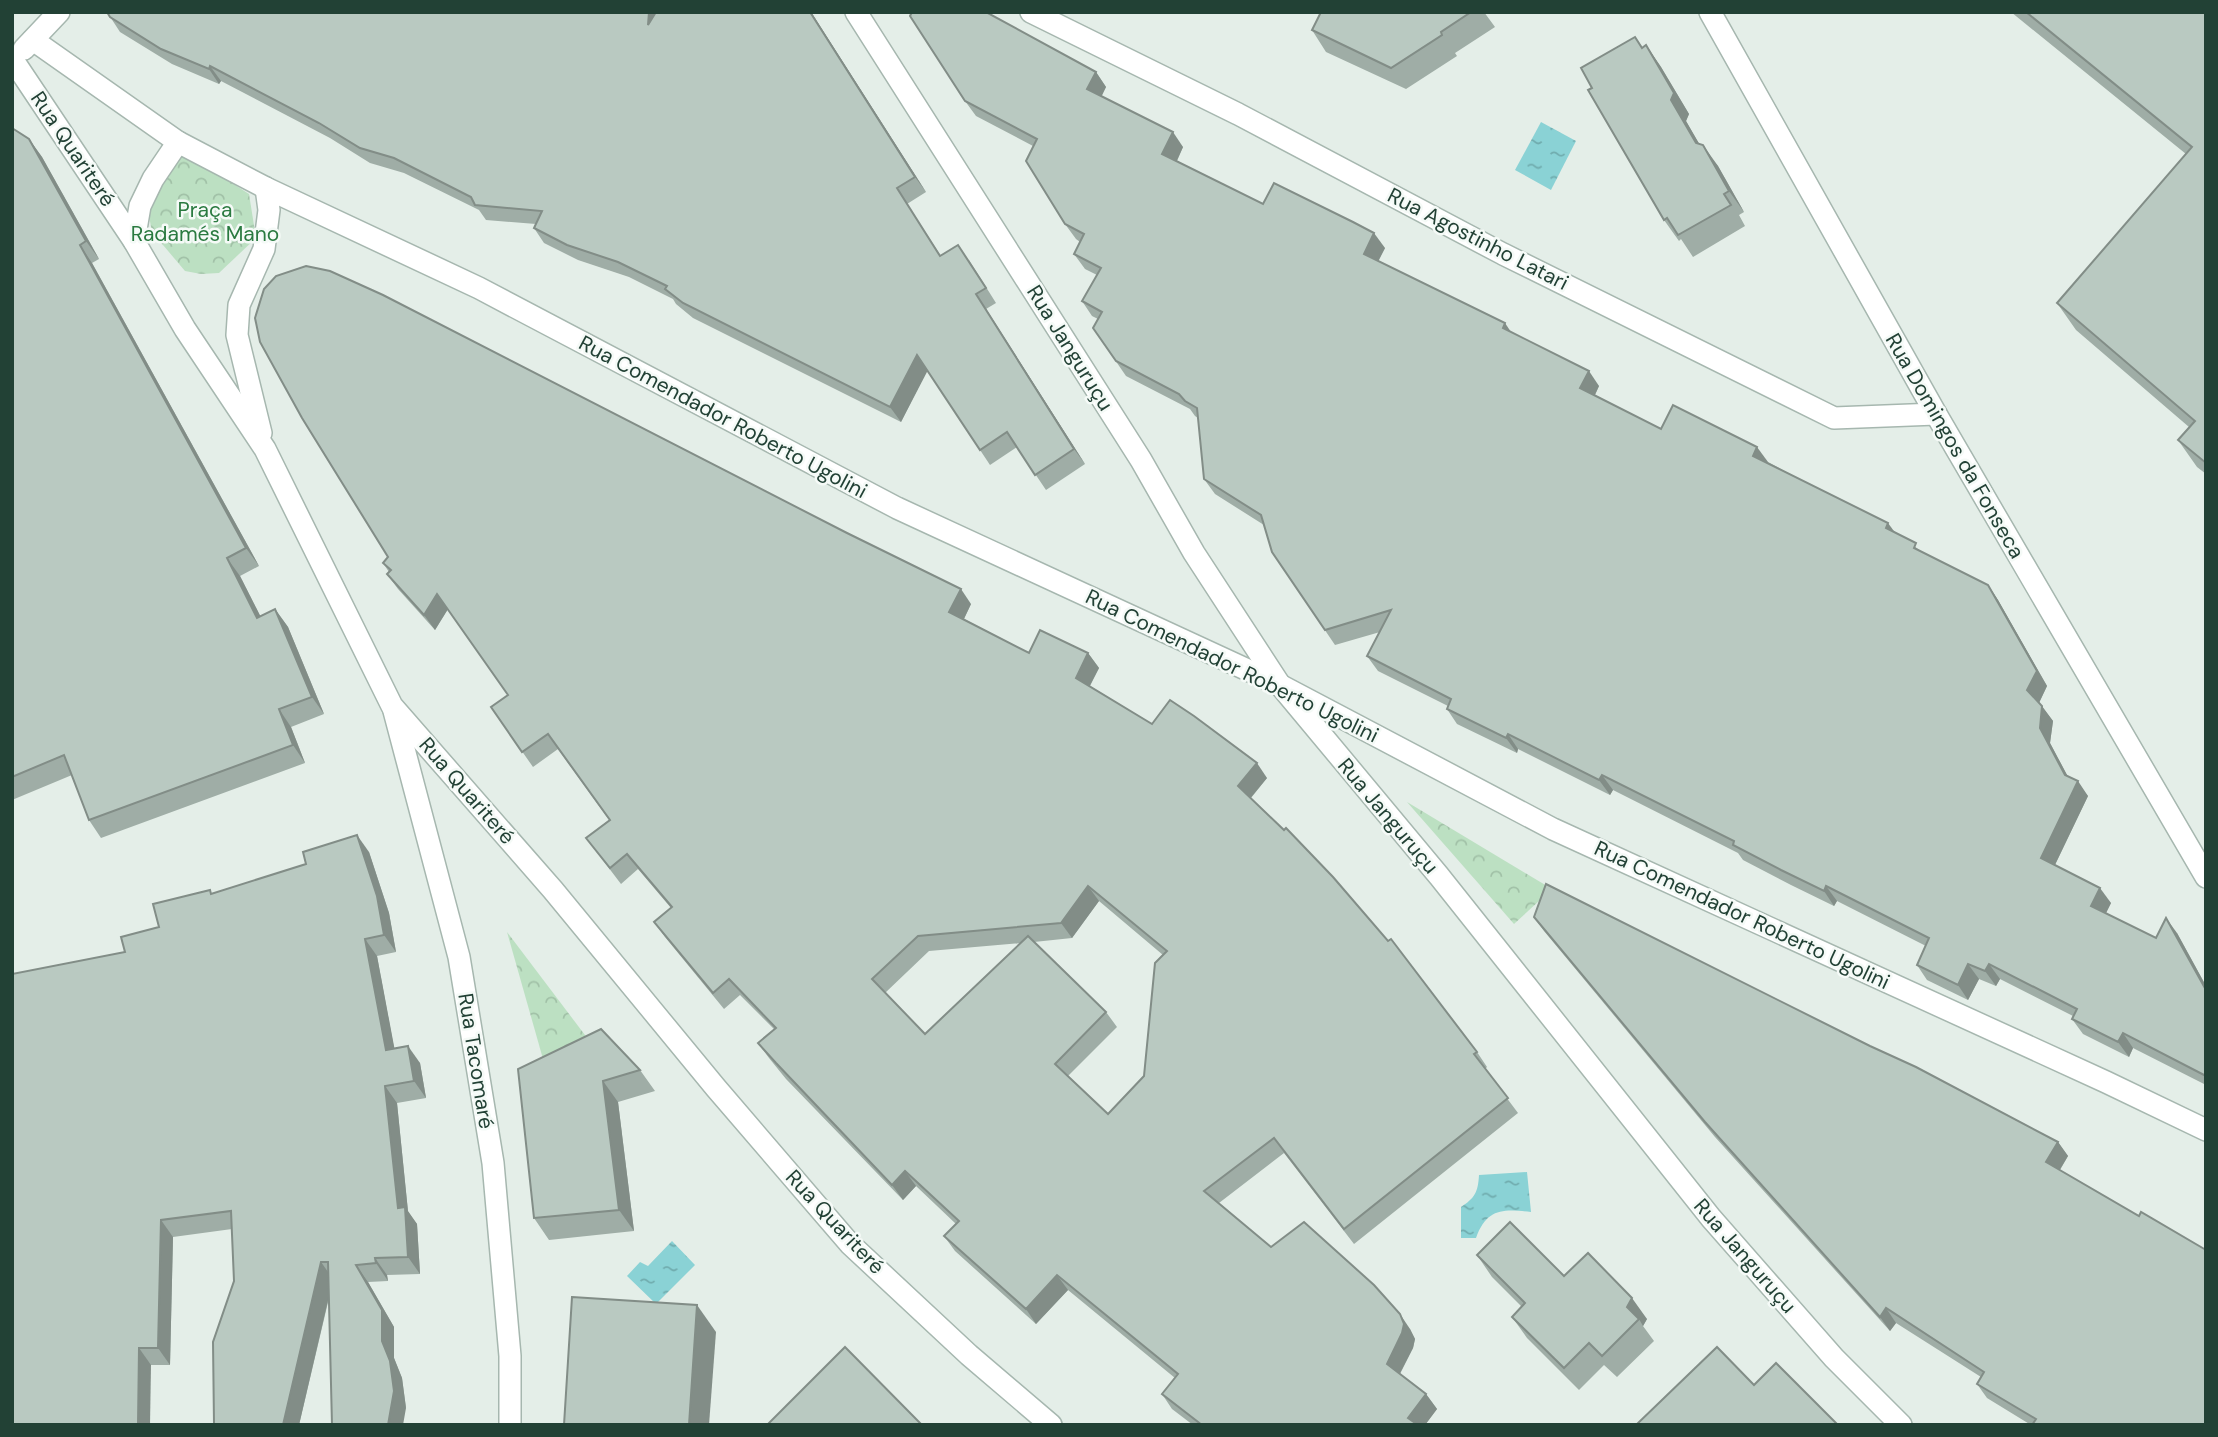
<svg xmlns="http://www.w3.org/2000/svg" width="2218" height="1437" font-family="'DM Sans',sans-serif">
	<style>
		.park { fill: url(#park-crowns) }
		.water { fill: url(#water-ripples) }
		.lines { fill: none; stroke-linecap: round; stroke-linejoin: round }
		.minor-casing { stroke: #a6b7af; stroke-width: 24 }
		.tertiary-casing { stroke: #a6b7af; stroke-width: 24 }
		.minor { stroke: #fff; stroke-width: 21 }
		.tertiary { stroke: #fff; stroke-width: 21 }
		.wall { fill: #9fada6; fill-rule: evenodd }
		.shaded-wall { fill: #828d87 }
		.building { fill: #b9c9c1; stroke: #828d87; stroke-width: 2; fill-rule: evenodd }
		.labels { text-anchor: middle; stroke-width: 5; stroke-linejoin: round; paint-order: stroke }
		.street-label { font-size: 21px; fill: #224135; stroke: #f5faf7 }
		.park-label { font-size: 21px; fill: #2a7a40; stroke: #f5faf7 }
	</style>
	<defs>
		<pattern id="park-crowns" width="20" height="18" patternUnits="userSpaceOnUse" patternTransform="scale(1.75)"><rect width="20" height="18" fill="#bce0c2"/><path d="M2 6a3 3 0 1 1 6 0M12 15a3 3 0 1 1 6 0" fill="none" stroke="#a1c1a7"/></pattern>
		<pattern id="water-ripples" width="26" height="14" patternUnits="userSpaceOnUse" patternTransform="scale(1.75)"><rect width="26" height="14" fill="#8ad2d5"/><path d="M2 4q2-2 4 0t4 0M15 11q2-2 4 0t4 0" fill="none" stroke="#70acae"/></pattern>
	</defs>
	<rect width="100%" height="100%" fill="#e4eee8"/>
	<g class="park">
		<polygon points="182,156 221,176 249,194 256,238 219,273 201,274 185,271 152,232 149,216 156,189"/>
		<polygon points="1407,802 1552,889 1514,924"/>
		<polygon points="507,932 591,1043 545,1066"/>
	</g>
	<g class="water">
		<polygon points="1541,122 1576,141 1551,190 1515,170"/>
		<path d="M1527 1172 1531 1212C1503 1209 1487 1208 1476 1238H1461V1207C1475 1198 1478 1192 1479 1175Z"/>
		<polygon points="672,1241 695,1265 656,1304 627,1276 640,1262 648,1266"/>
	</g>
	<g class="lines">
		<defs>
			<g id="minor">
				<polyline points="856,12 1141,460 1194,553 1280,685 1439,876 1711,1218 1834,1358 1901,1425"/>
				<polyline points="1031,12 1238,114 1503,254 1834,418 1936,414"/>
				<polyline points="33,40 178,142 266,188 479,288 897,508 1280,685 1553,829 2106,1082 2206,1130"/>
				<polyline points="24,49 59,12"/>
				<polyline points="13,60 134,241 185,329 265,449 392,706 553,890 716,1088 850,1244 969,1355 1051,1425"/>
				<polyline points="134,241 140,206 153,179 178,142"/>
				<polyline points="261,433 237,335 239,305 264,249 269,210 266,188"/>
				<polyline points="394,711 459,957 493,1163 510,1356 510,1425"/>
			</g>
			<polyline id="tertiary" points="1710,12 1936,414 2206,877"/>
		</defs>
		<use href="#minor" class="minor-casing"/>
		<use href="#tertiary" class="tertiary-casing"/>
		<use href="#minor" class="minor"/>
		<use href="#tertiary" class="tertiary"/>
	</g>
	<g class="wall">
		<polygon points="107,12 811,12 926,192 907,204 941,256 969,260 996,303 986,309 1085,464 1046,490 1017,447 990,465 927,370 901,422 693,318 676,304 673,299 629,277 578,260 544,243 534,228 536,224 486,220 479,210 404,173 370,163 330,138 221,81 219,84 172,64 120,32"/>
		<polygon points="1321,12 1484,12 1495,27 1455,53 1457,56 1406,89 1326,52 1312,30"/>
		<polygon points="2011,12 2206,12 2206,474 2197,467 2178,440 2189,427 2076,330 2057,303 2186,154"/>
		<polygon points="1635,37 1643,48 1646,45 1661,67 1689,114 1686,121 1699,144 1718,166 1744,212 1739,215 1745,226 1693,257 1681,239 1679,241 1664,220 1592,88"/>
		<polygon points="1096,72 1106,87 1101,96 1183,147 1177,161 1263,204 1385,248 1378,262 1511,332 1599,386 1595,395 1661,429 1768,462 1895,532 1922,552 1988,585 1998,600 2047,686 2039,703 2053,721 2050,743 2068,777 2088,796 2055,865 2111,903 2106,913 2156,938 2177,933 2206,986 2206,1085 2133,1048 2129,1057 2083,1034 2072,1019 2073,1016 2000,979 1996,986 1979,979 1968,1000 1927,980 1917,965 1926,946 1837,901 1834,906 1791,885 1743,860 1738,853 1613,790 1610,795 1518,749 1517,753 1457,724 1447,709 1448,706 1378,671 1367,656 1380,632 1335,645 1272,552 1264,525 1215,494 1204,479 1198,418 1195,416 1190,409 1126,376 1093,328 1098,319 1092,316 1082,301 1097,275 1085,269 1074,254 1080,242 1076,239 1065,224 1033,146 976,116 965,101"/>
		<polygon points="12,128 29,139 42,157 99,259 92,263 259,566 240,576 260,616 275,609 288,627 324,714 291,727 305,763 101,838 89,820 72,775 12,800"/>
		<path d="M383 563 971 604 964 619 1029 653H1088L1099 668 1090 686 1152 724 1267 778 1251 798 1477 1052 1487 1067 1485 1069 1518 1113 1354 1244 1284 1153 1219 1203 1271 1247 1410 1329 1415 1339 1413 1348 1400 1374 1426 1394 1437 1409 1425 1425H1193L1172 1409 1162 1394 1175 1378 1068 1290 1036 1324 955 1251 944 1236 956 1224 916 1186 903 1200 786 1079 769 1058 758 1043 774 1029 740 995 724 1009 665 937 654 922 671 908 638 869 621 884 586 838 609 820 558 749 533 767 491 707 508 695 448 609 435 630 398 589 387 574 389 572ZM1099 901 1163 955 1144 1076 1108 1114 1068 1076 1117 1027 1106 1012 1034 942 1072 938ZM1021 943 925 1034 885 993 929 951Z"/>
		<polygon points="369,852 389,913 396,952 377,956 394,1048 420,1063 426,1098 397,1103 408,1212 417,1224 420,1274 387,1275 388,1281 368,1282 394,1327 394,1358 402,1378 406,1408 329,1298 299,1425 214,1425 234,1281 232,1229 173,1237 170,1365 151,1365 12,1425 125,952 159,927 213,893"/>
		<polygon points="1534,917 2058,1142 2068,1156 2060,1170 2206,1425 2031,1425 1987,1398 1977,1384 1981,1377 1896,1323 1890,1331 1715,1137 1544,931"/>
		<polygon points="518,1069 640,1070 655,1091 618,1102 634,1231 549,1240 534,1218"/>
		<polygon points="1477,1255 1564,1276 1647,1319 1643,1326 1654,1341 1617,1377 1604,1365 1579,1390 1527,1338 1512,1317 1522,1307 1492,1277"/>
	</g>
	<g class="shaded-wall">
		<polygon points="649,12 661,12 648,25"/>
		<polygon points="810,12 811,12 926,192 915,177"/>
		<polygon points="1646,45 1661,67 1689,114 1686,121 1711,164 1696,143 1671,100"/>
		<polygon points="210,66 221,81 219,84 209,69"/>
		<polygon points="1096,72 1106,87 1098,104 1087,89"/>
		<polygon points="1173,132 1183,147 1173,169 1162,154"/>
		<polygon points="29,139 42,157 99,259 86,241"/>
		<polygon points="1703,145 1718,166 1744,212 1729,191"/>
		<polygon points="1374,233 1385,248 1374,269 1364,254"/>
		<polygon points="80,245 92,263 259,566 246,548"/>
		<polygon points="976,294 986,309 1085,464 1074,449"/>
		<polygon points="1505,323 1515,338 1503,328"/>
		<polygon points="917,355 928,370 901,422 890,407"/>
		<polygon points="1589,371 1599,386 1591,403 1580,388"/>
		<polygon points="1757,447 1768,462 1764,471 1753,456"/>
		<polygon points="1888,523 1899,538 1886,528"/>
		<polygon points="227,558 240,576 270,635 257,618"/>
		<polygon points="1988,585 1998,600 2047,686 2038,705 2027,690"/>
		<polygon points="961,589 971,604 960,627 949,612"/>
		<polygon points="437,594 448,609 435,630 424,615"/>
		<polygon points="275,609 288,627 324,714 312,697"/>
		<polygon points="1088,653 1099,668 1086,693 1076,678"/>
		<polygon points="2042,706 2053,721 2050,743 2074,788 2078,781 2088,796 2051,873 2041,858 2065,775 2040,728"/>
		<polygon points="279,709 291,727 305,763 293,745"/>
		<polygon points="1508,734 1518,749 1517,753 1506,738"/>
		<polygon points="1257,763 1267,778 1248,801 1238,786"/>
		<polygon points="1602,775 1613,790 1610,795 1599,780"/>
		<polygon points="357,835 369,852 389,913 396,952 384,935"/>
		<polygon points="1088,886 1099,901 1072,938 1061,923"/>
		<polygon points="1826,886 1837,901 1834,906 1824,891"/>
		<polygon points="2100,888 2111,903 2102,921 2091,906"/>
		<polygon points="2166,918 2177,933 2206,986 2206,990"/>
		<polygon points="365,939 377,956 398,1067 386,1050"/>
		<polygon points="1968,964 1979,979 1968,1000 1958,985"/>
		<polygon points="1989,964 2000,979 1996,986 1985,971"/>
		<polygon points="2123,1033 2133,1048 2129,1057 2118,1042"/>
		<polygon points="408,1046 420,1063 426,1098 414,1081"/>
		<polygon points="603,1081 618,1102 634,1231 619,1210"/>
		<polygon points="385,1086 397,1103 408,1211 417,1224 420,1274 408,1257 398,1208"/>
		<polygon points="2058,1142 2068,1156 2056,1176 2046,1162"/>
		<polygon points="905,1171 916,1186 903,1200 892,1185"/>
		<polygon points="161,1220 173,1237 170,1365 158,1348"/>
		<polygon points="375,1258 387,1275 388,1281 376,1263"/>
		<polygon points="321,1262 333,1279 299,1425 283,1425"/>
		<polygon points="356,1265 368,1282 394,1327 394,1358 402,1378 406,1408 403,1425 388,1425"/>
		<polygon points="1057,1275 1068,1290 1036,1324 1026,1309"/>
		<polygon points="1632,1298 1647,1319 1643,1326 1639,1319 1627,1307"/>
		<polygon points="697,1305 716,1332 709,1425 689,1425"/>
		<polygon points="1886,1308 1896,1323 1890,1331 1880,1317"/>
		<polygon points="1400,1314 1410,1329 1415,1339 1413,1348 1397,1379 1387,1364"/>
		<polygon points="139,1348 151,1365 150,1425 138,1425"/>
		<polygon points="1426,1394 1437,1409 1425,1425 1413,1425 1408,1418"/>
	</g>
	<g class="building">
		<polygon points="107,12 649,12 648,25 656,12 810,12 915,177 897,188 940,256 958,245 986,288 976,294 1074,449 1035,475 1007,432 980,450 917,355 890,407 683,303 665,289 667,286 618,262 567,245 534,228 542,211 475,205 471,197 394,158 360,148 319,123 210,66 209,69 161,49 110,17"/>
		<polygon points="912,12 986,12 1096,72 1087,89 1173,132 1162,154 1263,204 1274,183 1353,222 1374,233 1364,254 1505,323 1503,328 1589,371 1580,388 1661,429 1673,405 1757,447 1753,456 1888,523 1886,528 1916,543 1914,548 1988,585 2037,671 2027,690 2042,706 2040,728 2065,775 2078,781 2041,858 2100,888 2091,906 2156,938 2166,918 2206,990 2206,1076 2123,1033 2118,1042 2072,1019 2077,1009 1989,964 1985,971 1968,964 1958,985 1917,965 1929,938 1826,886 1824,891 1781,870 1733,845 1734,841 1602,775 1599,780 1508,734 1506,738 1447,709 1451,699 1367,656 1391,610 1325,630 1272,552 1261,515 1204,479 1197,408 1185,401 1179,394 1116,361 1093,328 1102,312 1082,301 1101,268 1074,254 1084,234 1065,224 1026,161 1037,139 965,101 910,16"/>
		<polygon points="1321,12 1471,12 1441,32 1442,35 1391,68 1312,30"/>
		<polygon points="2026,12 2206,12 2206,463 2178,440 2195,421 2057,303 2192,147"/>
		<polygon points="1635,37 1642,48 1646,45 1674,93 1671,100 1696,143 1703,145 1729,191 1724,194 1731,205 1678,235 1667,218 1664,220 1588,90 1592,88 1581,68"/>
		<polygon points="12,128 29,139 86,241 80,245 246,548 227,558 257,618 275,609 312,697 279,709 293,745 89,820 64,755 12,777"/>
		<path d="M306 266 330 271 383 295 847 533 961 589 949 612 1029 653 1040 630 1088 653 1076 678 1152 724 1170 700 1194 716 1257 763 1238 786 1284 830 1286 828 1333 877 1388 941 1391 939 1477 1052 1474 1054 1508 1098 1344 1229 1274 1138 1204 1191 1271 1247 1304 1222 1374 1285 1400 1314 1404 1324 1402 1333 1387 1364 1426 1394 1408 1418 1418 1425H1202L1162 1394 1178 1374 1057 1275 1026 1309 944 1236 959 1221 905 1171 892 1185 776 1063 758 1043 776 1028 729 979 713 993 654 922 672 907 627 854 610 868 586 838 610 820 548 734 522 752 491 707 508 695 437 594 424 615 387 574 391 570 383 563 388 557 302 418 260 342 255 318 264 289 276 276ZM1088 886 1167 951 1155 963 1144 1076 1108 1114 1055 1064 1106 1012 1028 936 925 1034 872 979 918 936 1061 923Z"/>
		<polygon points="357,835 377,896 384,935 365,939 386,1050 408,1046 414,1081 385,1086 398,1208 405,1207 408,1257 375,1258 376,1263 356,1265 382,1310 382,1341 390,1361 394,1391 388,1425 332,1425 328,1262 321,1262 283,1425 214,1424 213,1342 234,1281 231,1211 161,1220 158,1348 139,1348 138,1425 12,1425 12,974 125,952 121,937 159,927 153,904 210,890 211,894 306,864 303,852"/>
		<polygon points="1546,884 1870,1046 1916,1067 2058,1142 2046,1162 2139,1216 2141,1212 2206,1250 2206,1425 2032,1425 2036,1419 1977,1384 1984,1372 1886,1308 1880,1317 1705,1122 1534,917"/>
		<polygon points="601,1029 640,1070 603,1081 619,1210 534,1218 518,1069"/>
		<polygon points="1510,1222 1564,1276 1588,1253 1632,1298 1627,1307 1639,1319 1602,1356 1589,1343 1564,1368 1512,1317 1525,1303 1477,1255"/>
		<polygon points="572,1297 697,1305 689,1425 564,1425"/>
		<polygon points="845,1347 922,1425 767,1425"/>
		<polygon points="1717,1347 1754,1385 1776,1363 1838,1425 1636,1425"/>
	</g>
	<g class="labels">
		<g class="street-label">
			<text transform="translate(73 149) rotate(56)" y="7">Rua Quariteré</text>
			<text transform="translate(1478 239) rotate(27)" y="7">Rua Agostinho Latari</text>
			<text transform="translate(1070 348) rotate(58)" y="7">Rua Janguruçu</text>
			<text transform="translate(723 417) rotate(28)" y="7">Rua Comendador Roberto Ugolini</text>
			<text transform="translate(1955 446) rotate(60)" y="7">Rua Domingos da Fonseca</text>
			<text transform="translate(1232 666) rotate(26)" y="7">Rua Comendador Roberto Ugolini</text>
			<text transform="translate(467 791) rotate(49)" y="7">Rua Quariteré</text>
			<text transform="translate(1388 816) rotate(50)" y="7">Rua Janguruçu</text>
			<text transform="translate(1742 915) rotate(25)" y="7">Rua Comendador Roberto Ugolini</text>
			<text transform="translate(476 1061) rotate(81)" y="7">Rua Tacomaré</text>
			<text transform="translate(835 1222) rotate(47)" y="7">Rua Quariteré</text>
			<text transform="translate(1745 1256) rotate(49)" y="7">Rua Janguruçu</text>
		</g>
		<g class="park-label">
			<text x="205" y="217">Praça<tspan x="205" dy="24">Radamés Mano</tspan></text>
		</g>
	</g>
	<rect width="2218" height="1437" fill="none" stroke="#224135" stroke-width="28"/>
</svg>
